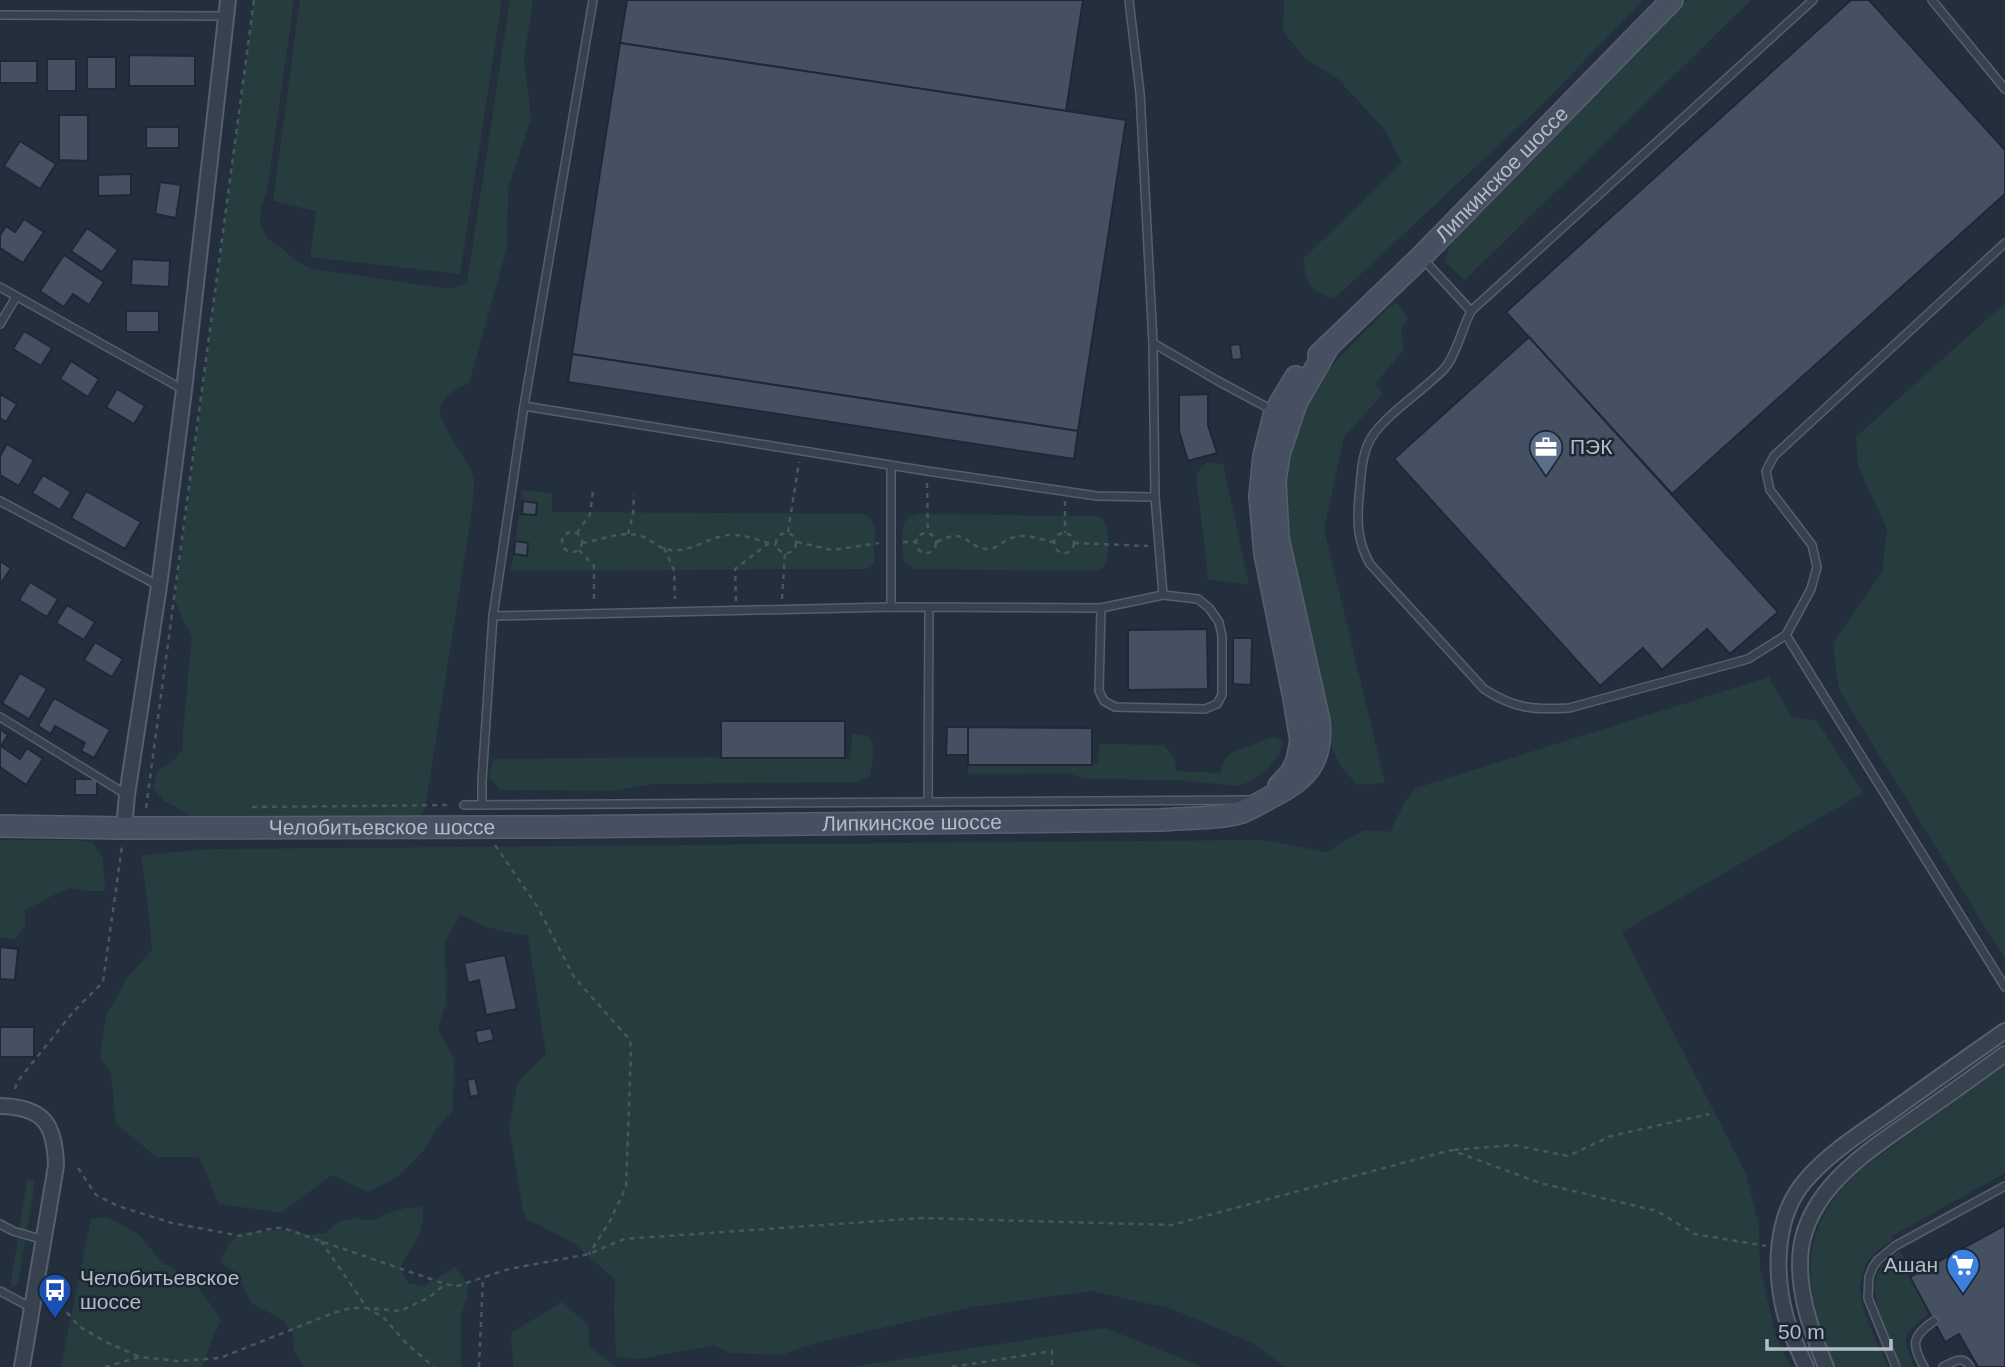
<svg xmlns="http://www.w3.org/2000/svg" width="2005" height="1367" font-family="Helvetica,sans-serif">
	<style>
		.green { fill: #263c3f }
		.building { fill: #455162; stroke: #1f2835; stroke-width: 2 }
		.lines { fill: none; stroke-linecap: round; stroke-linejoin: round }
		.lane-casing { stroke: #565f6c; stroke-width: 10 }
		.street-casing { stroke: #565f6c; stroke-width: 18 }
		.secondary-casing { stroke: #565f6c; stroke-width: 24 }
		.path { stroke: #44595c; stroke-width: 2.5; stroke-dasharray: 5 5; stroke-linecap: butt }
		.lane { stroke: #38414e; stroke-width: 7 }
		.street { stroke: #38414e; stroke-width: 14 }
		.secondary { stroke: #465061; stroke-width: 21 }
		.labels { text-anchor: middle; stroke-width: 5; stroke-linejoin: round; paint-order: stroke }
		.street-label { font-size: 21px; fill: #b4bcc9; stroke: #1d2633 }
		.poi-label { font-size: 21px; fill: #b4bcc9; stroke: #1d2633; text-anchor: start }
	</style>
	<rect width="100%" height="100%" fill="#242f3e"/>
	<g class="green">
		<path d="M254 0H294L267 192 261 208 260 225 268 239 283 249 297 262 313 269 450 289 467 283 510 0H533L524 58 531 118 508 189 507 247 469 383C407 408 463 439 473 477 476 486 472 500 472 510L425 809 421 816 191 815 164 801 153 787 158 770 172 762 183 749V731L192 636 183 621 175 600Z"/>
		<polygon points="300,0 502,0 460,274 310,257 316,211 273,201"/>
		<path d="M1284 0H1643L1543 104 1334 299C1310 290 1307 285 1303 259L1402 163 1385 130 1337 78 1307 60 1283 32Z"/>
		<polygon points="1687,0 1751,0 1465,280 1445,262 1450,246 1460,232"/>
		<polygon points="1397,303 1408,319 1401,329 1404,349 1375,384 1383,394 1344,437 1324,529 1385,783 1357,785 1341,766 1333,751 1284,523 1285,461 1315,383 1390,306"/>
		<polygon points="2005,303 2005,959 1839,690 1833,643 1882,572 1887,529 1858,466 1856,437"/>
		<polygon points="1207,462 1223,464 1249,585 1208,579 1196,474"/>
		<polygon points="522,490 552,493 552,512 863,514 870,517 875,528 874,563 870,567 864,569 510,571 514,554 527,555 528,543 515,541 519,515 536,515 537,503 521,501"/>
		<path d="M917 514 1093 516C1099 517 1099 516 1103 521 1110 529 1110 558 1103 567 1100 571 1098 570 1093 571L914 569 905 563C902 555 900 527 906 520 909 516 913 516 917 514Z"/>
		<polygon points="1769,677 1791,717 1817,721 1863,793 1622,932 1746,1174 1759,1226 1760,1268 1776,1336 1791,1367 1285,1367 1252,1343 1172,1309 1092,1291 972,1307 816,1343 781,1355 729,1353 714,1345 640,1359 616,1357 614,1311 615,1280 574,1243 527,1219 523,1211 509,1126 518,1082 546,1054 528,936 485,927 460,914 445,943 446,1003 438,1029 454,1059 453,1110 435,1131 423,1151 399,1176 368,1192 332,1175 281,1213 219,1204 199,1157 157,1157 116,1124 111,1073 100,1058 106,1016 127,978 152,950 148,907 141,855 215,849 1263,840 1326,852 1364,830 1390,832 1405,802 1416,788"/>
		<polygon points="852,734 868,736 872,740 873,755 870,776 856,782 654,784 613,791 500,790 493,780 489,780 493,759 710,757 850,759"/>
		<polygon points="1272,737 1283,740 1280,753 1268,768 1252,781 1237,786 1178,780 1085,779 1068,773 968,774 968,765 1098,763 1099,744 1164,745 1175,759 1176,771 1220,773 1223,762 1231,753"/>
		<polygon points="0,840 77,840 92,843 103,858 105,891 87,891 71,888 55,894 40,903 25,909 25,926 15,940 0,937"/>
		<path d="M2005 1065V1173L1892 1236 1893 1240C1834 1273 1868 1319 1888 1367H1836C1816 1323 1799 1268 1821 1221 1830 1201 1844 1185 1860 1170Z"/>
		<polygon points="27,1180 35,1181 18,1284 10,1289"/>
		<path d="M423 1207C425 1240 411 1242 400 1269L409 1284 425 1286 455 1267 468 1285 467 1298 461 1315V1367H304L294 1352 293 1335 283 1320 251 1303 244 1288 234 1272 220 1262 229 1244 241 1233 292 1229 309 1235 325 1233 338 1222 355 1218 372 1221 388 1213 405 1208Z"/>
		<path d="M107 1217 138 1234 162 1262 177 1271 192 1277C200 1293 212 1304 221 1320L213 1336 202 1367H61L91 1219Z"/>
		<path d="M1900 1251 1913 1275 1910 1277 1930 1313C1904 1332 1899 1338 1915 1367H1902C1891 1341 1862 1292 1882 1266 1887 1260 1894 1255 1900 1251Z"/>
		<polygon points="562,1302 588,1325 590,1348 617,1367 513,1367 511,1333"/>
		<polygon points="1105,1328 1203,1367 850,1367"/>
	</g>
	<g class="building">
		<polygon points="627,0 1083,0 1066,111 620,43"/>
		<polygon points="1851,0 1869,0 2005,150 2005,194 1672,494 1506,312"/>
		<polygon points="620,43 1126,120 1078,431 572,354"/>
		<polygon points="129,55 195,56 195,86 129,86"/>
		<rect x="87" y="57" width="29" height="32"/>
		<rect x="47" y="59" width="29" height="32"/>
		<rect x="0" y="61" width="37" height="22"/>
		<polygon points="59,115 88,115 88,161 59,160"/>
		<rect x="146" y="127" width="33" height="21"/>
		<polygon points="20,141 56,164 40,189 4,166"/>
		<polygon points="131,174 131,195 98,196 98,175"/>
		<polygon points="160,182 181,185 176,218 155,214"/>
		<polygon points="24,219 44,232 23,263 0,248 0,235 6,226 15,232"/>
		<polygon points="87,228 118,250 102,272 71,251"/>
		<polygon points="64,255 104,282 89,305 73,294 64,307 40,291"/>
		<polygon points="132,259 170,261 169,287 131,285"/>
		<rect x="126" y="311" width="33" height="21"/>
		<polygon points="24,331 52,348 41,366 13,349"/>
		<polygon points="1529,337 1778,612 1730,654 1707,629 1662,670 1643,648 1600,686 1394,459"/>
		<polygon points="1240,344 1242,359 1232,360 1230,345"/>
		<polygon points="572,354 1078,431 1074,459 568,382"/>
		<polygon points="71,361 99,379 88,397 60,379"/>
		<polygon points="117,389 145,406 134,424 106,407"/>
		<polygon points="0,394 17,404 6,422 0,418"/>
		<polygon points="1208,394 1208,425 1217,453 1188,461 1179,431 1179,395"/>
		<polygon points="7,444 34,460 19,486 0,475 0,456"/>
		<polygon points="43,475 71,492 60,510 32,493"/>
		<polygon points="86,491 141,522 125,549 71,518"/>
		<polygon points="523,501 537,503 536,515 522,514"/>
		<polygon points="515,541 528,543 527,556 514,554"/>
		<polygon points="0,561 11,568 0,585"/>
		<polygon points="30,582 58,599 47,617 19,600"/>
		<polygon points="67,605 95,622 84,640 56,623"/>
		<polygon points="1207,629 1208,689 1128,690 1128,630"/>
		<polygon points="1233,638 1252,638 1251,685 1233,684"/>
		<polygon points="95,642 123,659 112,677 84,660"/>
		<polygon points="20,673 47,689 29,719 2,703"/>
		<polygon points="54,698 110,730 94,758 81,751 85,743 55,726 51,734 38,726"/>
		<rect x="721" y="721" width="124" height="37"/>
		<polygon points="947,727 968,727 968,755 946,755"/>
		<polygon points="968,727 1092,728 1092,765 968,765"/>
		<polygon points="0,729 8,735 1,746 20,759 27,748 43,759 26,785 0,767"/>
		<rect x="75" y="779" width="22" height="16"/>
		<polygon points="0,947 18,949 15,980 0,979"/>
		<polygon points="505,955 517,1009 486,1015 479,980 468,983 464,963"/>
		<rect x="0" y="1027" width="34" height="30"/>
		<polygon points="491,1028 494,1040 478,1044 475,1031"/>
		<polygon points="475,1078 479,1095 470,1097 467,1080"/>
		<polygon points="2005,1225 2005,1367 1978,1367 1959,1334 1945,1342 1910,1277"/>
	</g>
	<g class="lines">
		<defs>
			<g id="lane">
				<polyline points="593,0 524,406 927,471 1097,496 1155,497 1153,343 1140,93 1129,0"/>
				<path d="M1813 0 1471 311C1462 328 1456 356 1444 369 1425 390 1378 419 1368 444 1361 460 1361 479 1359 497 1357 522 1357 541 1370 564L1484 689C1515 709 1533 710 1569 708L1748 659 1786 635 1811 589 1817 567 1812 545 1770 490 1766 471 1774 456 2005 243"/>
				<polyline points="1932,0 2005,89"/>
				<polyline points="0,15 226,16"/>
				<polyline points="1424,260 1471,311"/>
				<polyline points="0,287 184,390"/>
				<polyline points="0,324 16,297"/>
				<polyline points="1153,343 1218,381 1274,411"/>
				<polyline points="524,406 493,616 891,607 1101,608 1163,595 1155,497"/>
				<polyline points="0,501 159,586"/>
				<polyline points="891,607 891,466"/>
				<polyline points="1101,608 1099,691 1104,701 1115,707 1205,709 1217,704 1222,695 1222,636 1219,622 1209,608 1198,599 1163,595"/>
				<polyline points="1786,635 2005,987"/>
				<polyline points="0,717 127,795"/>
				<polyline points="928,801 929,608"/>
				<polyline points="482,804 482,781 493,616"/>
				<polyline points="464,805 1251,800"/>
				<polyline points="0,1224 13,1231 44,1240"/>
				<polyline points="0,1291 32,1308"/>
				<polyline points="1896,1367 1868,1298 1869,1277 1873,1267 1878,1260 1895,1246 2005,1186"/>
				<path d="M1924 1367C1911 1344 1912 1336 1934 1321"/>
				<path d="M1943 1367C1954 1361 1963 1355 1970 1367"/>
			</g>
			<g id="street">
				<polyline points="124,828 127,795 159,586 184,390 228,0"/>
				<path d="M0 1106C44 1107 55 1124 56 1166L22 1367"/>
				<path d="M1806 1367C1799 1351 1791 1335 1786 1318 1774 1274 1774 1217 1805 1181 1828 1154 1859 1134 1888 1114 1927 1086 1966 1058 2005 1031"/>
				<path d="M1826 1367C1811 1330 1796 1290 1801 1248 1810 1186 1871 1149 1918 1116 1947 1096 1976 1075 2005 1054"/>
			</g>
			<g id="secondary">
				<path id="s1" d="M1319 355 1421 257 1672 0"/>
				<polyline points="1279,786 1291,773 1297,761 1301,741 1294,698 1265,554 1260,496 1264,456 1275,412 1296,377"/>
				<path id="s2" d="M0 826 124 828 553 827 1160 820C1184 818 1220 819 1242 812 1252 808 1262 802 1271 797 1306 780 1323 762 1319 721L1278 538 1275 481 1279 454 1296 403 1329 345"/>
			</g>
		</defs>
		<use href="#lane" class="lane-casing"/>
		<use href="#street" class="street-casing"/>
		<use href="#secondary" class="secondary-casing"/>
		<g class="path">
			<polyline points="927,483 928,533"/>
			<polyline points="1065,501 1065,533"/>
			<circle cx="572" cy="542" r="10"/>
			<polyline points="788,532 799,462"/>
			<circle cx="926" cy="543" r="10"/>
			<circle cx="786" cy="543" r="10"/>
			<circle cx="1064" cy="543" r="10"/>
			<polyline points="577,533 590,514 593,491"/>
			<polyline points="628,534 633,514 634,494"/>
			<polyline points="797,542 832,550 879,543"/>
			<polyline points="903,542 916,542"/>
			<path d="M937 542C969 525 966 550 989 549 997 548 1002 542 1009 539 1023 532 1039 539 1053 542"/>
			<path d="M582 543C602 540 620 530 641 536 651 539 659 549 670 550 689 553 709 537 728 535 746 534 759 541 776 545"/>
			<polyline points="1074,543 1148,546"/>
			<polyline points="664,548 674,570 675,599"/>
			<polyline points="579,550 594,566 594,604"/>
			<polyline points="782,599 785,553"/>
			<polyline points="736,601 735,569 769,543"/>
			<polyline points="252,807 452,805"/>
			<polyline points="146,808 254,0"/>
			<polyline points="495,845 537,906 574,977 630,1040 631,1050 626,1187 610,1221 589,1254"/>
			<polyline points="15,1089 17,1082 74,1011 103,982 122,846"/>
			<polyline points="1454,1150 1513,1145 1568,1156 1611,1136 1709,1114"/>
			<polyline points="78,1168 96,1195 118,1206 172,1223 241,1236 274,1228 283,1228 445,1284 457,1286 509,1269 589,1254 624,1239 922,1218 1172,1225 1451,1150 1540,1183 1657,1211 1695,1234 1766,1246"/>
			<polyline points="321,1241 367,1308 383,1317 406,1343 434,1367"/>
			<polyline points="60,1305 80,1327 108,1343 140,1357"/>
			<polyline points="105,1367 140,1357 177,1361 220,1358 333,1313 351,1308 367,1308 400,1311 430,1297 445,1284"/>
			<polyline points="479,1367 483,1279"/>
			<polyline points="952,1367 1052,1351 1052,1367"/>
		</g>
		<use href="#lane" class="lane"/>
		<use href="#street" class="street"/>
		<use href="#secondary" class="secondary"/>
	</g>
	<defs>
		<symbol id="office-pin" viewBox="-11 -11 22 30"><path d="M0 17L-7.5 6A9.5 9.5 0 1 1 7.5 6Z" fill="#5c6f8a" stroke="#1d2633"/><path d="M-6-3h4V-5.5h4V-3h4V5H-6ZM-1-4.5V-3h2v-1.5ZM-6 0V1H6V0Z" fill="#fff"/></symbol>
		<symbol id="supermarket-pin" viewBox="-11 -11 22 30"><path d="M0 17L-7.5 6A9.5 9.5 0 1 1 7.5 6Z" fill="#3f7fe0" stroke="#1d2633"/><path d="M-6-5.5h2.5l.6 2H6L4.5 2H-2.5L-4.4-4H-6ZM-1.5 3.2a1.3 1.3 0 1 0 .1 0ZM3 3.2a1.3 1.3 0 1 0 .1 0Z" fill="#fff"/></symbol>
		<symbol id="bus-pin" viewBox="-11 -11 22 30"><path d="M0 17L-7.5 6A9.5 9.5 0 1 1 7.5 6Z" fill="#1a4fb4" stroke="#1d2633"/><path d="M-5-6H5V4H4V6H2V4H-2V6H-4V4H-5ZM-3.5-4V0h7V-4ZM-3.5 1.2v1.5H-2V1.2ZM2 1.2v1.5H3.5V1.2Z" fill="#fff"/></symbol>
	</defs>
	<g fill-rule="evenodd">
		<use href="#office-pin" x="1527" y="428" width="38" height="52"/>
		<use href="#supermarket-pin" x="1944" y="1246" width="38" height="52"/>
		<use href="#bus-pin" x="36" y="1271" width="38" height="52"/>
	</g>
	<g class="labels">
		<g class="street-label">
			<text dy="7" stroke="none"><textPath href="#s1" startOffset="257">Липкинское шоссе</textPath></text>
			<text dy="7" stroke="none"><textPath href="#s2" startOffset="912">Липкинское шоссе</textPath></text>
			<text dy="7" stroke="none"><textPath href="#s2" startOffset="382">Челобитьевское шоссе</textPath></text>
		</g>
		<g class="poi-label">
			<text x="1570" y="454">ПЭК</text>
			<text x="1938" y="1272" text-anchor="end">Ашан</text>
			<text x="80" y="1285">Челобитьевское<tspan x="80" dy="24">шоссе</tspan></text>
		</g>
	</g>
	<path d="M1767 1339v10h124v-10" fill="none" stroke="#b4bcc9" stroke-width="3.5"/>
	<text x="1778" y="1339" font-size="21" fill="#b4bcc9" stroke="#1d2633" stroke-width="5" paint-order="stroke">50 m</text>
</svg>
